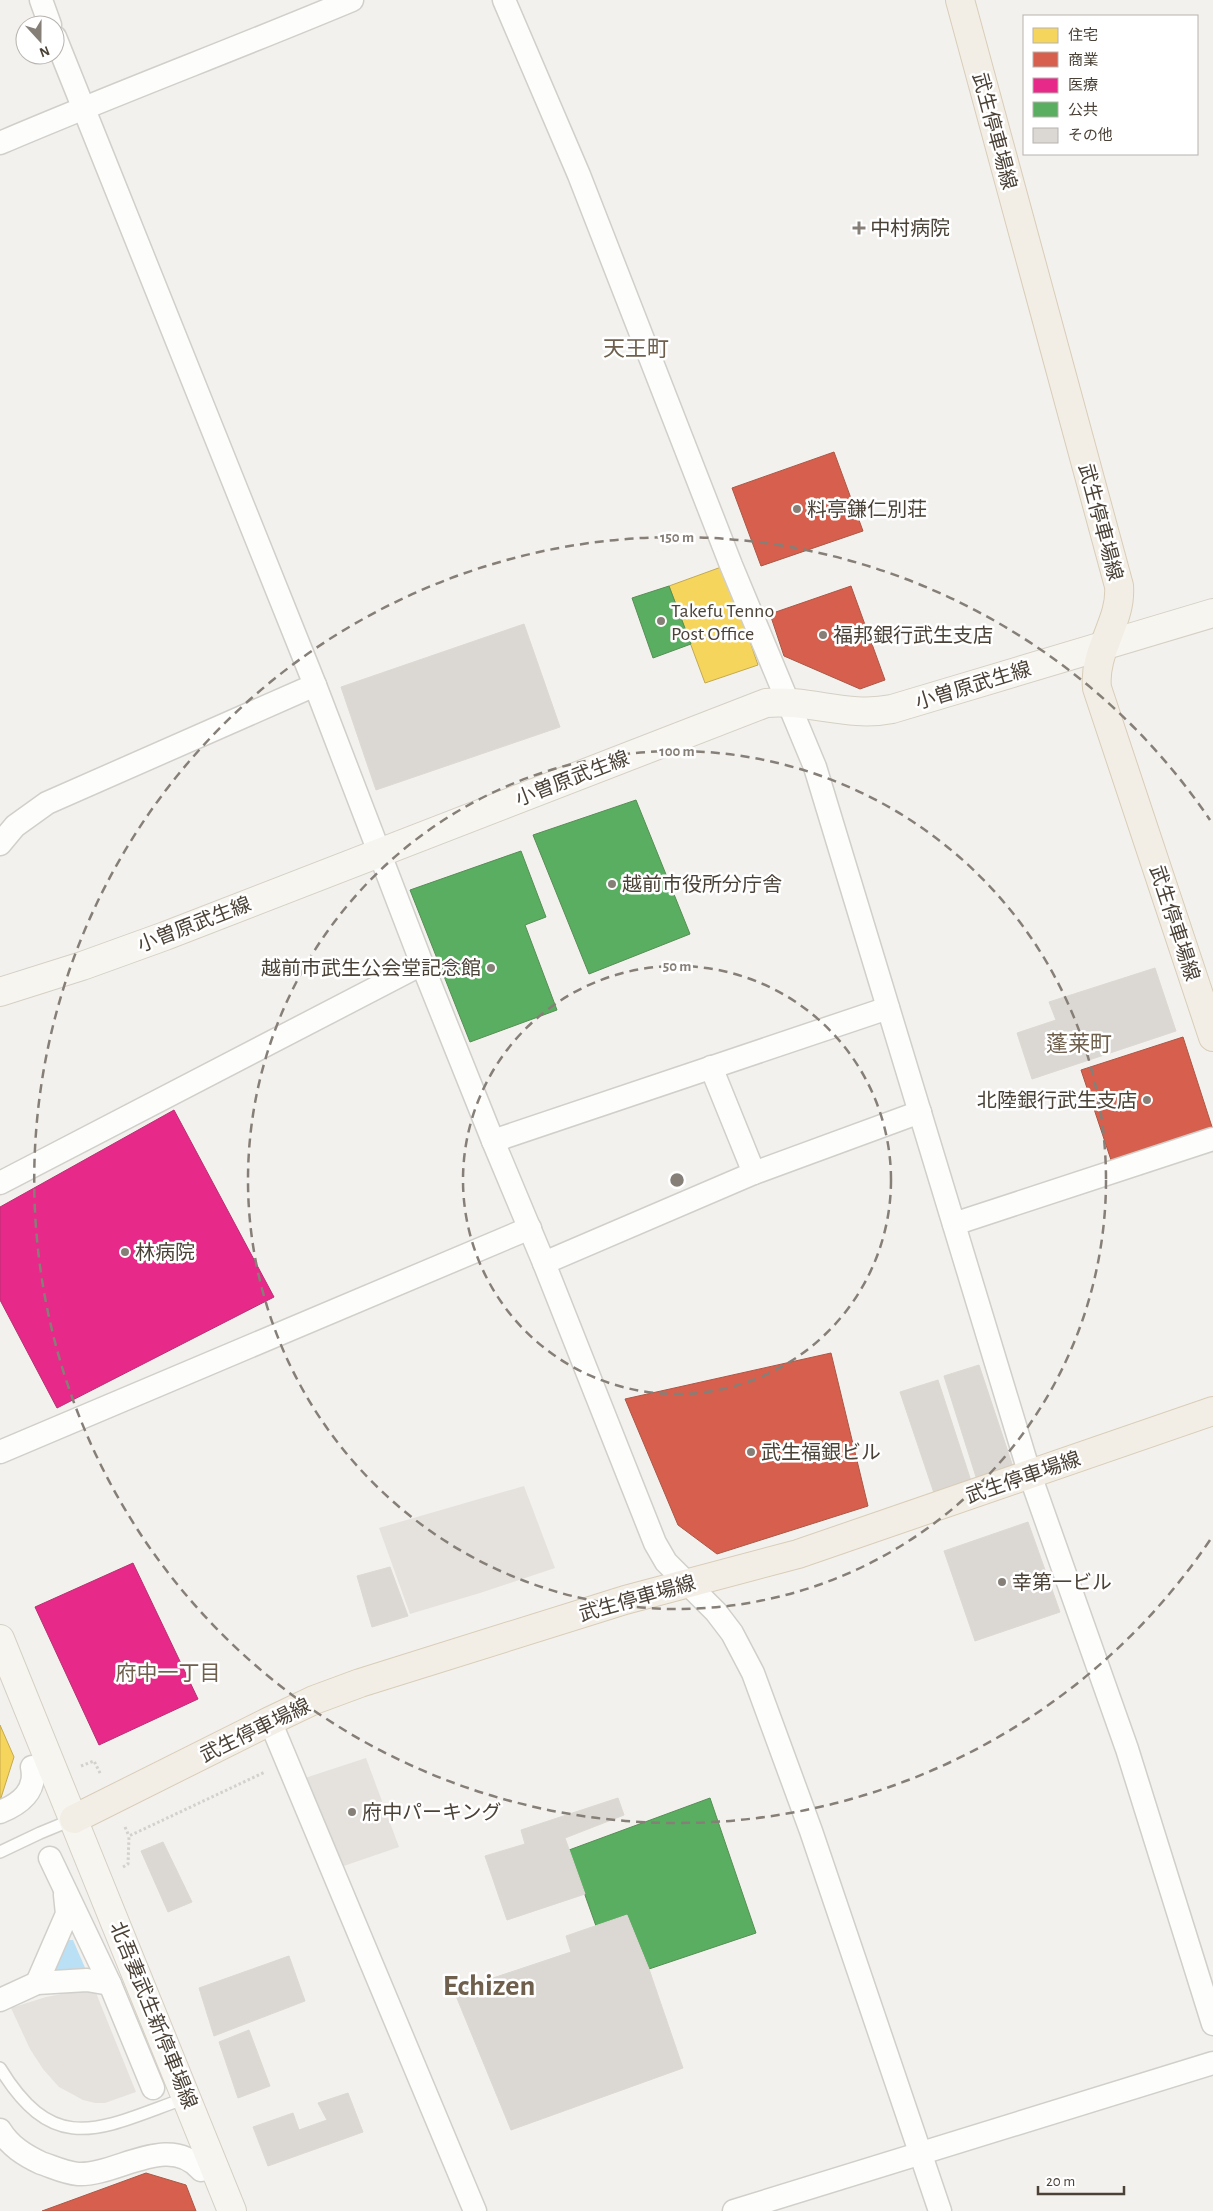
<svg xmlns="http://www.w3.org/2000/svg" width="1213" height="2211" font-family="'Alegreya Sans','Noto Sans JP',sans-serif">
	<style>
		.parking { fill: #e5e2de }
		.water { fill: #bae0f5 }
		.homes { fill: #f6d55c; stroke: #c3a951 }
		.shops { fill: #d6604d; stroke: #ac5746 }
		.health { fill: #e7298a; stroke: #b83071 }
		.public { fill: #5aae61; stroke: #568e54 }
		.building { fill: #dbd8d3; stroke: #dcd8d2 }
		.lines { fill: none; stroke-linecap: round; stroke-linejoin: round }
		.lane-casing { stroke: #d1cfca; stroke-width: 14 }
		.street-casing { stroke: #d1cfca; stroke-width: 25 }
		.secondary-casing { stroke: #d5d0c4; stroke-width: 30 }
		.primary-casing { stroke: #d8cdb8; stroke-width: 30 }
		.path { stroke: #d3d1cb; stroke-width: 3; stroke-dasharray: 2.5 2.5; stroke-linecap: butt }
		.lane { stroke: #fdfdfc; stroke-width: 11 }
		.street { stroke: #fdfdfc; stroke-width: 22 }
		.secondary { stroke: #f7f5f0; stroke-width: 28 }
		.primary { stroke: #f2eee5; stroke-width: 28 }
		.ring { fill: none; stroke: #867f77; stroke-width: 2.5; stroke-dasharray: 9 6 }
		.poi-dot { fill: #867f77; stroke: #fff; stroke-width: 2 }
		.labels { text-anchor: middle; stroke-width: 5; stroke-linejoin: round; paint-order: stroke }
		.street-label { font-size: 20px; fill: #4b4237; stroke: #fff }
		.poi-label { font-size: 20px; fill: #4b4237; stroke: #fff; text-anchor: start }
		.neighbourhood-label { font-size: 21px; fill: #6f604d; stroke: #fff }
		.quarter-label { font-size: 22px; fill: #6f604d; stroke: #fff }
		.town-label { font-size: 30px; font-weight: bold; fill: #6f604d; stroke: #fff }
		.centre { fill: #867f77; stroke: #fff; stroke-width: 2.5 }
		.ring-label { font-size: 15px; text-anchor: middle; font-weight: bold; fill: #867f77; stroke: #fff; stroke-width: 5; stroke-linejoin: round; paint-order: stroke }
	</style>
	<rect width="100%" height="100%" fill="#f3f1ed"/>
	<g class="parking">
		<polygon points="524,1486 555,1568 480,1593 410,1614 379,1528"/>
		<polygon points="366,1758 399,1847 338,1868 305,1778"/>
		<polygon points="94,1988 136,2092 105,2103 95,2103 83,2100 59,2087 43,2069 30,2049 11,2008 46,1997"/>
	</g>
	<polygon class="water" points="66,1940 73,1940 86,1970 62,1977 44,1968"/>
	<g class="homes">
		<polygon points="724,566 758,665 705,683 669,586"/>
		<polygon points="0,1725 14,1757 0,1801"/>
	</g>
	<g class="shops">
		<polygon points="834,452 863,531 761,566 732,488"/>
		<polygon points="851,586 885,680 860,689 784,656 770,614"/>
		<polygon points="1183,1037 1213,1130 1112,1163 1081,1070"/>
		<polygon points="831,1353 868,1506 717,1554 678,1525 625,1399"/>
		<polygon points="146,2173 186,2185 196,2211 42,2211"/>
	</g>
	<g class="health">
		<polygon points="174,1110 274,1297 57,1408 0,1300 0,1207"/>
		<polygon points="133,1563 198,1699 99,1745 35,1607"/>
	</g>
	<g class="public">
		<polygon points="669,586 691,644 653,658 632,598"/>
		<polygon points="636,800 690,934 589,974 533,835"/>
		<polygon points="521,851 546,917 525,925 557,1010 470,1042 410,890"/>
		<polygon points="710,1798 756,1933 649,1969 627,1915 596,1926 569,1850"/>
	</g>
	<g class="building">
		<polygon points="524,624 560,727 376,790 341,687"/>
		<polygon points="1155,968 1176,1031 1032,1079 1017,1033 1056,1020 1049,1002"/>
		<polygon points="979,1365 1013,1467 977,1480 944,1376"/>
		<polygon points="938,1380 971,1481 934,1493 900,1392"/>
		<polygon points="1028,1522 1060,1612 975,1641 944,1551"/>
		<polygon points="390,1567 408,1616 372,1627 357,1576"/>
		<polygon points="618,1798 624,1815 565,1838 585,1894 507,1920 485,1856 525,1844 521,1830"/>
		<polygon points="163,1842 192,1902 168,1912 141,1851"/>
		<polygon points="627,1915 649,1969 683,2068 511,2130 454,1991 571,1952 566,1936"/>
		<polygon points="289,1956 305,2001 214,2036 199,1988"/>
		<polygon points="249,2030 270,2086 238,2098 219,2042"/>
		<polygon points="348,2093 363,2132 268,2166 253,2127 293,2113 299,2130 327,2120 318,2103"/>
	</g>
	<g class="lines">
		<defs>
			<g id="lane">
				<polyline points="0,1852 40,1833 74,1819"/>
				<path d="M0 2068C56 2160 103 2127 186 2098"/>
			</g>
			<g id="street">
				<polyline points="41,0 50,25"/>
				<polyline points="504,0 579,175 731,565 815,767 1030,1475 1127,1749 1213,2024"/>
				<polyline points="55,37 315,685 422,964 493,1141 544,1263 655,1543 666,1562 716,1612 732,1633 753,1673 811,1831 940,2211"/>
				<path d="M0 143C117 93 235 49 352 0"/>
				<polyline points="0,844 15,826 47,803 315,685"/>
				<polyline points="711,1067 754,1173"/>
				<polyline points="493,1141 888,1008"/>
				<polyline points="0,1183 422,964"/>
				<polyline points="954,1224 1213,1139"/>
				<polyline points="544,1263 754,1173 920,1112"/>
				<polyline points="0,1452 530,1228"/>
				<polyline points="270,1721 475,2211"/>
				<path d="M0 1812C20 1804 37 1791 32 1767"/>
				<polyline points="50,1858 110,1984 153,2088"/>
				<polyline points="37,1983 67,1914 65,1895"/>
				<polyline points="0,2000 37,1983 87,1980 110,1984"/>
				<path d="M0 2130C10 2146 24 2155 41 2163 53 2167 65 2173 78 2174 116 2176 169 2132 201 2170"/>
				<polyline points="734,2211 1213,2063"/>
			</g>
			<g id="secondary">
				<path d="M0 992 82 966 165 936 766 703C810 699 848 718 892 709L1213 613"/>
				<polyline points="0,1639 232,2211"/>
			</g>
			<g id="primary">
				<path d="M960 0 1119 586C1122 622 1093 650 1097 688L1213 1037"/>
				<polyline points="74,1819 270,1721 314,1700 360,1683 625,1600 798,1554 1213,1411"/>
			</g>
		</defs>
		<use href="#lane" class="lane-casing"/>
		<use href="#street" class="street-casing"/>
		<use href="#secondary" class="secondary-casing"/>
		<use href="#primary" class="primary-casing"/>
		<g class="path">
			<polyline points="81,1766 94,1761 101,1775"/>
			<polyline points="125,1827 129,1836"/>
			<polyline points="123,1867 128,1864 129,1836 265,1772"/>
		</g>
		<use href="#lane" class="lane"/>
		<use href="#street" class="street"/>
		<use href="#secondary" class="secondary"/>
		<use href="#primary" class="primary"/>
	</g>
	<g class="ring">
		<circle cx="677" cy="1180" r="214"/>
		<circle cx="677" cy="1180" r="429"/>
		<path d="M1210 1540A643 643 0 1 1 1210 820"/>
	</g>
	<g class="poi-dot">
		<path d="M856.5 220.5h5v5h5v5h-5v5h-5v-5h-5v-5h5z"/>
		<circle cx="797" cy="509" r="5"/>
		<circle cx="661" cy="621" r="5"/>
		<circle cx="823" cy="635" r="5"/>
		<circle cx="612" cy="884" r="5"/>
		<circle cx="491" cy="968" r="5"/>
		<circle cx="1147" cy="1100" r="5"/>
		<circle cx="125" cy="1252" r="5"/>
		<circle cx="751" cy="1452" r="5"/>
		<circle cx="1002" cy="1582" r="5"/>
		<circle cx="352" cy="1812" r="5"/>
	</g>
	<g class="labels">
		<g class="street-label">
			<text transform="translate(995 131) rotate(75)" y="7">武生停車場線</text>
			<text transform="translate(1101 522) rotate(75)" y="7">武生停車場線</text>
			<text transform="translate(973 685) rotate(-17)" y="7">小曽原武生線</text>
			<text transform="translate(572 778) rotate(-21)" y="7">小曽原武生線</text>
			<text transform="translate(1175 923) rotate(72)" y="7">武生停車場線</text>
			<text transform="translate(194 924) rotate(-21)" y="7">小曽原武生線</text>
			<text transform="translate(1023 1477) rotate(-19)" y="7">武生停車場線</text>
			<text transform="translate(637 1598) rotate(-16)" y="7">武生停車場線</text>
			<text transform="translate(255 1730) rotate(-26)" y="7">武生停車場線</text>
			<text transform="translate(154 2015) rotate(68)" y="7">北吾妻武生新停車場線</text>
		</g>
		<g class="poi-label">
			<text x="870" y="235">中村病院</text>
			<text x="807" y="516">料亭鎌仁別荘</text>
			<text x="671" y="617">Takefu Tenno<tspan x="671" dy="23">Post Office</tspan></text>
			<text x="833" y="642">福邦銀行武生支店</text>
			<text x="622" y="891">越前市役所分庁舎</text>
			<text x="481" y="975" text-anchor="end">越前市武生公会堂記念館</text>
			<text x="1137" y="1107" text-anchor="end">北陸銀行武生支店</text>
			<text x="135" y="1259">林病院</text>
			<text x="761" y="1459">武生福銀ビル</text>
			<text x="1012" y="1589">幸第一ビル</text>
			<text x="362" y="1819">府中パーキング</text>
		</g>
		<g class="neighbourhood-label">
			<text x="168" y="1680">府中一丁目</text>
		</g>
		<g class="quarter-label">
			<text x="636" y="356">天王町</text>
			<text x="1079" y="1051">蓬莱町</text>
		</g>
		<g class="town-label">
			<text x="489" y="1995">Echizen</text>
		</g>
	</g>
	<circle cx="677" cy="1180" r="8" class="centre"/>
	<g class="ring-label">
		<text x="677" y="542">150 m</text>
		<text x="677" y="756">100 m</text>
		<text x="677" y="971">50 m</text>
	</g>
	<rect x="1023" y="15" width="175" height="140" fill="#ffffff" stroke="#b7b3af"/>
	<rect x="1033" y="28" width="25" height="15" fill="#f6d55c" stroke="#b7b3af"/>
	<text x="1068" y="40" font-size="15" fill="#4b4237">住宅</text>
	<rect x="1033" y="52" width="25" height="15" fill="#d6604d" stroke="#b7b3af"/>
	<text x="1068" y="65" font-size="15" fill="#4b4237">商業</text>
	<rect x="1033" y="78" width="25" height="15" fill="#e7298a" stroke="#b7b3af"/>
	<text x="1068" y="90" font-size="15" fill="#4b4237">医療</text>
	<rect x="1033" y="102" width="25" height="15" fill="#5aae61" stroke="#b7b3af"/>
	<text x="1068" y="115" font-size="15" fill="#4b4237">公共</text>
	<rect x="1033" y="128" width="25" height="15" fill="#dbd8d3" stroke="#b7b3af"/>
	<text x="1068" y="140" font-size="15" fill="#4b4237">その他</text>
	<g transform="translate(40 40) rotate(159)"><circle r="24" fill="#ffffff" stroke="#b7b3af"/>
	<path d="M0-4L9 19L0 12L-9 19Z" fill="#867f77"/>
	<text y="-8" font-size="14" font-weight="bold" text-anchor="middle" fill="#4b4237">N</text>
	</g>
	<path d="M1038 2186v8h86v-8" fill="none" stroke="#4b4237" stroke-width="2.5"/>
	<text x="1046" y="2186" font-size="15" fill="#4b4237" stroke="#ffffff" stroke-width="4" paint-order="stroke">20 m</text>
</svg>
